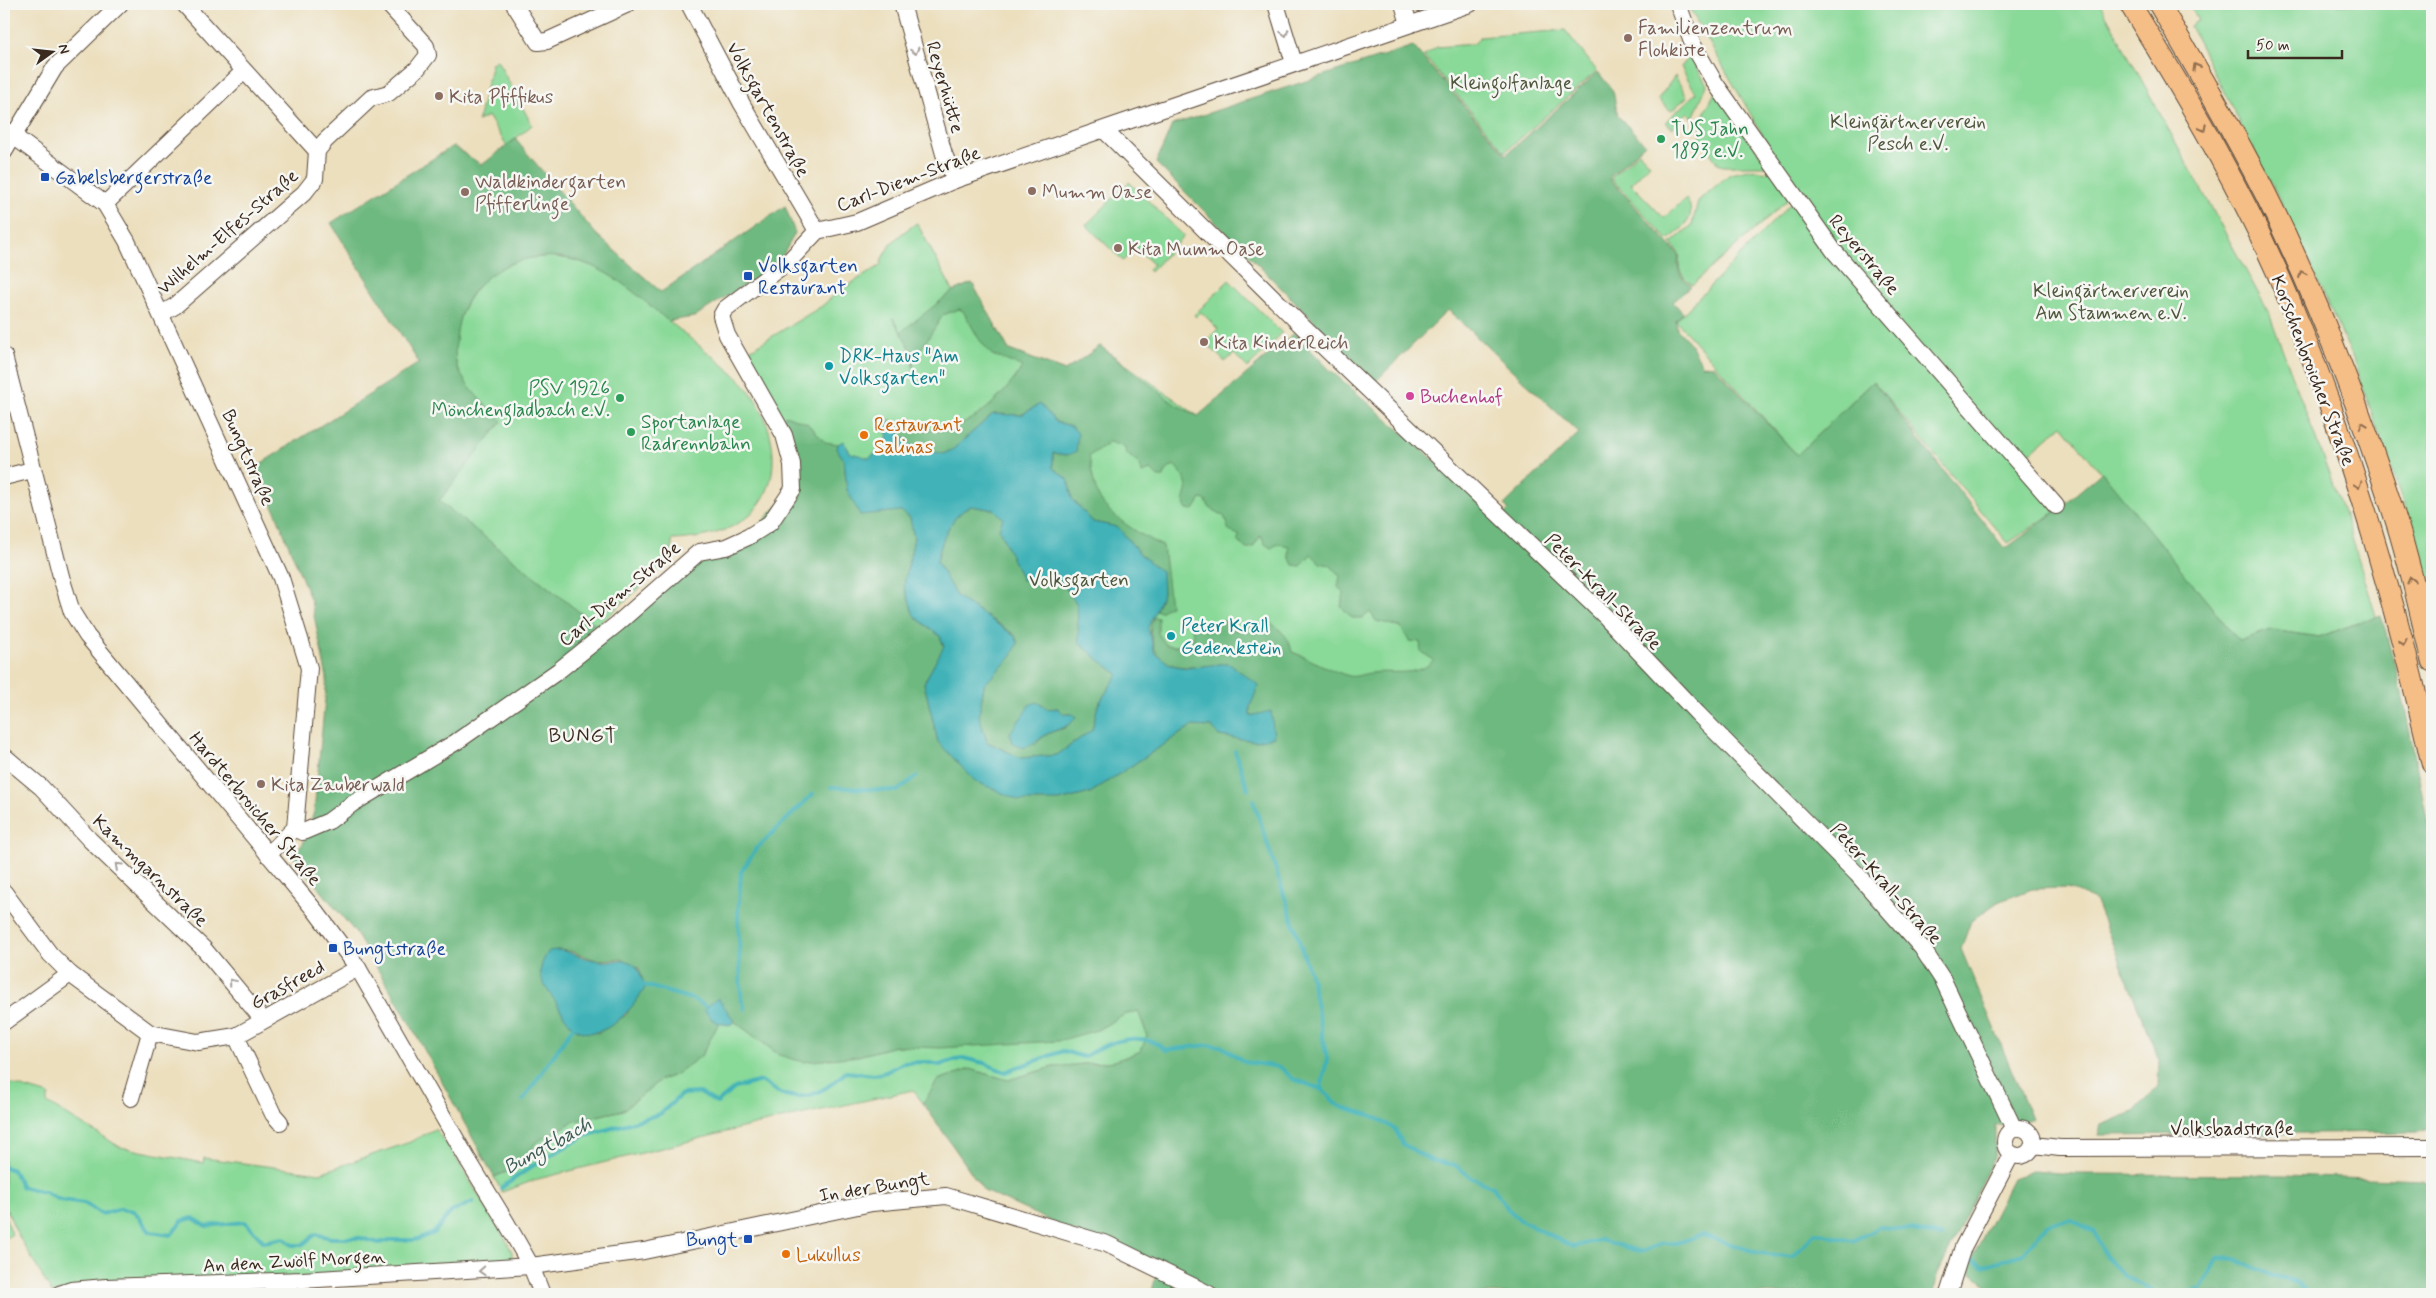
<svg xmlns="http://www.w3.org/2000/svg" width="2436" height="1298" font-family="Mynerve,sans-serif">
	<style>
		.green { fill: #89d998; stroke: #62825b }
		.forest { fill: #6eb980; stroke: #54724f; fill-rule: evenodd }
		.water { fill: #41b2b8; stroke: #3e6e6b; fill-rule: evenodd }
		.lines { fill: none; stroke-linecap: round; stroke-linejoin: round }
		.stream { stroke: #41b2b8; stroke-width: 4 }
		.minor-casing { stroke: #564536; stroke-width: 18 }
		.major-casing { stroke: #564536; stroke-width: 23 }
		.minor { stroke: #fff; stroke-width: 16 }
		.major { stroke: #f6be87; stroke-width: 21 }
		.oneway { stroke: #a79f9a }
		.oneway2 { stroke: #8f6d4d }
		.education-dot { fill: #8d6e63; stroke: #f6f6f2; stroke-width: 2 }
		.leisure-dot { fill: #2e9e5b; stroke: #f6f6f2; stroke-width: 2 }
		.transit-dot { fill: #1a4fb4; stroke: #f6f6f2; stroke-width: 2 }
		.culture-dot { fill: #0f9aa8; stroke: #f6f6f2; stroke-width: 2 }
		.hotel-dot { fill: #d1479c; stroke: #f6f6f2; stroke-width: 2 }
		.food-dot { fill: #e8710a; stroke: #f6f6f2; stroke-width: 2 }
		.labels { text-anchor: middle; stroke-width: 5; stroke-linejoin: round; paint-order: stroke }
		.education-label { font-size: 19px; fill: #785e54; stroke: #f6f6f2; text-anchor: start }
		.park-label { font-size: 19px; fill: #4e563c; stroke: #f6f6f2 }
		.street-label { font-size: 19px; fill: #3b2a1e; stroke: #f6f6f2 }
		.leisure-label { font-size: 19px; fill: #27864d; stroke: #f6f6f2; text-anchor: start }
		.transit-label { font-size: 19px; fill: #164399; stroke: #f6f6f2; text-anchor: start }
		.culture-label { font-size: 19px; fill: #0d838f; stroke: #f6f6f2; text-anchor: start }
		.hotel-label { font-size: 19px; fill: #b23c85; stroke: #f6f6f2; text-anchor: start }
		.food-label { font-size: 19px; fill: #c56008; stroke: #f6f6f2; text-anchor: start }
		.neighbourhood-label { font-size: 20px; letter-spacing: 1px; fill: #3b2a1e; stroke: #f6f6f2 }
		.water-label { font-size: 20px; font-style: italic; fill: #3d5a54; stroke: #f6f6f2 }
	</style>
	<rect width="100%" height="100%" fill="#f6f6f2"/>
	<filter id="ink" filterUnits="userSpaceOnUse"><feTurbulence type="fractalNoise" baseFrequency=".02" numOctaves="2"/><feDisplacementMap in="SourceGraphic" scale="10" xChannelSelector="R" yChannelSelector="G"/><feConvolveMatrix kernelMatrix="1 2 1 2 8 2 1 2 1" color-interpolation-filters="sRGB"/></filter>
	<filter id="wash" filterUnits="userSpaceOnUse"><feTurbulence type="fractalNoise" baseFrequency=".0096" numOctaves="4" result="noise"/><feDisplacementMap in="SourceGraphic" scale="20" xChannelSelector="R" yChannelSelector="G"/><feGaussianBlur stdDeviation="1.12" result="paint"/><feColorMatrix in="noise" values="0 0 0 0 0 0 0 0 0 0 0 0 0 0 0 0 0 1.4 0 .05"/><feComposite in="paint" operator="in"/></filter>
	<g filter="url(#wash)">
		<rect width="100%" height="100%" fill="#ecdfbe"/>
		<g class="green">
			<polygon points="1687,4 2100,4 2269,313 2349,528 2376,616 2319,637 2271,630 2239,641 2062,425 2023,459 2055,512 2008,543 1873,381 1797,455 1676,321 1798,196"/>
			<polygon points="2188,4 2432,4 2432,603 2416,540 2352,356 2289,218 2190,26 2199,20"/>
			<polygon points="1565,30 1597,71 1505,152 1424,56 1437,47 1474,44 1480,37"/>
			<polygon points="1690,56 1707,85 1693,118 1688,112 1672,128 1665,122 1696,93 1681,67"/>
			<polygon points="497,60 532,125 507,146 488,116 478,121 492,63"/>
			<polygon points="1675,76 1687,97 1671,111 1658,99"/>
			<polygon points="1716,90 1768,166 1723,166 1718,164 1700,138 1704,114"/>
			<path d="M1639 152 1650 164 1631 184 1664 218 1686 198C1699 218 1682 229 1668 240L1611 178Z"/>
			<path d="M1749 170 1772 172 1790 198 1692 285C1681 275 1677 270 1680 255L1671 243 1692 225 1698 201 1730 174Z"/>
			<polygon points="1129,182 1184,236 1150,272 1148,270 1153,264 1136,248 1123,261 1086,225"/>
			<path d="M917 223 953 291 972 283 1009 350 1065 371 1100 346 1198 416 1492 632 1283 747 959 798 745 353 822 306 840 290 880 266C885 245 900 234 917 223Z"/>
			<path d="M550 256C561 258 574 259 584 263 621 276 650 306 680 330 698 345 718 360 736 376 767 404 785 458 764 497 746 529 707 539 672 540V559L597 626 438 501 502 421C486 405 466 390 458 368 443 328 476 272 516 260 527 257 540 258 550 256Z"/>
			<polygon points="1229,280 1282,333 1248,368 1234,354 1225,362 1205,342 1218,329 1201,312 1196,317 1194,315"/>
			<polygon points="1139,1011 1147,1035 1142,1051 1115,1061 1053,1067 1008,1080 970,1069 938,1080 923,1103 913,1090 754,1125 538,1179 502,1192 494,1177 523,1165 535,1143 575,1121 623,1110 660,1080 675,1075 701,1056 719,1023 729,1025 734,1021 779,1055 858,1056 895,1046 912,1046 1097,1030 1124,1015"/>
			<polygon points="4,1082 49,1095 47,1103 120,1147 203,1163 204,1158 320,1173 410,1142 435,1129 451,1150 506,1240 512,1252 512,1259 504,1266 52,1293 18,1235 4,1204"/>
			<polygon points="4,1213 12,1234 4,1240"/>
		</g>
		<g class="forest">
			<path d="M1413 46 1506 155 1598 72 1613 91 1618 116 1645 144 1609 178 1679 255C1676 270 1680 276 1691 286L1673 302 1683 313 1676 320 1677 329 1691 344 1702 365 1714 366 1797 455 1873 381 2005 549 2055 512 2102 472 2239 641 2271 630 2319 637 2381 615 2402 693 2432 844V1128L2417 1132 2098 1135 2101 1125 2134 1112 2158 1086 2159 1060 2095 900 2067 888 2032 889 1998 902 1971 921 1961 949 2032 1119 1995 1125V1155L1937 1275 1934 1294H1151L1158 1270 984 1191 923 1103 938 1080 970 1069 1008 1080 1053 1067 1115 1061 1141 1051 1147 1035 1138 1011 1124 1015 1097 1030 1058 1041 940 1048 895 1046 858 1056 803 1062 779 1055 734 1021 735 1018 711 1019 719 1023 701 1056 675 1075 660 1080 623 1110 575 1121 535 1143 523 1165 494 1177 403 1011 355 932 295 859 293 853 303 844 314 812 327 678 311 601 257 466 419 363 331 223 453 146 482 165 515 139 596 234 661 292 785 206 795 233 783 255 774 266 694 317 668 321C642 299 616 274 584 263 530 243 465 271 457 332 456 344 453 357 458 369 468 390 486 405 502 421L439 501 597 626 598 638 677 572 748 537 793 489 784 435 785 415 807 423 825 442 838 444 837 449 844 459 847 490 902 511 910 517 914 538 904 586 914 616 940 636 944 647 924 683 938 742 1059 801 1090 793 1192 726 1212 727 1219 736 1234 738 1250 716V707L1228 663C1203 666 1160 677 1153 643 1150 632 1149 627 1154 617L1158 618V633L1166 645 1175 646 1194 638 1192 628C1204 627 1214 621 1225 620L1227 628 1236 630 1271 623C1283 632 1289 637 1292 652 1309 658 1333 672 1349 676 1355 678 1365 673 1372 673 1393 670 1417 678 1434 660L1421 652 1420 642 1409 641 1401 627 1376 621 1370 612 1363 618H1352L1341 606 1344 594 1338 587 1340 576 1330 565 1320 563 1311 554 1301 566 1293 565 1289 556V546L1278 544 1271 548 1265 544 1261 535 1253 547 1246 549 1238 541 1239 535 1229 531 1224 516 1210 508 1205 500 1201 499 1194 510 1186 509C1178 490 1199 491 1174 465L1166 471 1164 477H1158L1151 470 1142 473 1140 465 1127 454 1124 447 1110 442 1089 456C1092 471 1093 487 1101 501 1109 515 1147 540 1163 546L1170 606 1160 612 1156 610 1163 593 1162 572 1140 554 1118 527 1093 522 1072 499 1068 479 1053 468V453L1067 455 1071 426 1056 422 1040 404 1021 415 993 414 952 450 943 454 912 446 885 419C897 421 907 426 919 429 965 438 1000 400 1023 367L992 355 979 339 963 311 959 309 943 315 913 362 914 373 911 350 893 318 901 332 953 291 972 283 1009 350 1065 371 1100 346 1176 405 1198 416 1294 333 1330 370 1500 517 1509 510 1504 505 1579 433 1448 310 1375 382 1156 163 1172 125ZM557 950 570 951 596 960 621 959 639 968 644 985 626 1015 598 1033 579 1031 568 1021Z"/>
			<path d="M971 506 995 510 1057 575 1077 604 1079 642 1099 660 1118 674 1098 705 1092 730 1057 755 1021 758 987 742 979 715 984 685 1011 657 1015 635 956 596 937 563C942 539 949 517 971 506ZM1043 704 1047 709 1058 708 1064 714H1072L1066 728C1052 731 1044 734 1035 745L1016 722Z"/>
			<polygon points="2033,1171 2074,1174 2284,1175 2423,1180 2432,1185 2432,1294 1998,1294 1972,1274 1969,1264 2013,1178"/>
		</g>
		<g class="water">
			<path d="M1040 404 1056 422 1071 426 1078 433 1076 452 1067 455 1053 453V468L1068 479 1072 499 1093 522 1118 527 1140 554 1162 572 1163 593 1148 628 1155 653 1171 665 1187 668 1228 663 1259 685 1250 707V716L1271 711 1274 737 1255 741 1219 736 1212 727 1192 726 1090 793 1059 801H1020L975 781 938 742 924 683 944 646 940 636 914 616 904 585 914 538 910 518 901 511 860 515 847 490 844 460 837 449 838 444 843 441 851 453 869 458 884 448 888 436 880 422 885 419 912 446 943 454 952 450 993 414 1021 415ZM971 506 995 510 1003 518 999 529 1022 580 1057 575 1077 604 1079 642 1099 660 1118 674 1098 705 1092 730 1057 755 1021 758 987 742 979 715 984 685 1011 657 1018 643 1015 636 956 596 937 562C942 539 949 517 971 506Z"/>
			<path d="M1037 702 1047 709 1058 708 1064 714H1072L1076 717C1068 730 1056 728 1044 736 1035 742 1036 744 1023 748L1013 743 1010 733C1016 723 1024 716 1029 705Z"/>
			<path d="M557 950C571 951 581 958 595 960 624 965 635 949 645 988 634 1007 606 1041 580 1031 569 1027 562 1012 556 1002 551 995 542 984 541 976 539 967 544 958 549 951Z"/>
			<path d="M718 998 734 1020 732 1024C719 1026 710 1020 704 1009Z"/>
		</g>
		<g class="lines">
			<g class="stream">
				<polyline points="1235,751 1248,789"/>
				<polyline points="831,787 897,791 917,776"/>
				<polyline points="1253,800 1311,977 1327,1059 1321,1089"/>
				<polyline points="644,985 692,999 705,1006"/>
				<polyline points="745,1009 741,997 738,917 741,872 756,849 813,794"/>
				<polyline points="523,1100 574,1026"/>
				<polyline points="4,1167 13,1170 22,1187 45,1192 60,1200 84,1203 102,1214 119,1209 134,1211 150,1232 171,1235 182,1221 193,1218 206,1226 245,1222 264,1242 284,1238 292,1245 302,1245 316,1234 331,1238 360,1238 379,1243 390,1240 415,1240 434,1233 451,1212 473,1202"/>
				<path d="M501 1188 535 1164 585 1136 660 1114 682 1094 700 1093 717 1103 735 1088 761 1081C768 1085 777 1093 785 1095 812 1101 828 1088 846 1072L875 1075 886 1072 903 1063 925 1062 940 1065 963 1058 984 1063 1005 1072 1063 1051 1084 1057C1108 1041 1142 1029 1166 1050L1208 1045 1221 1046 1245 1062 1280 1067 1293 1079 1321 1089 1339 1106 1373 1116 1395 1129 1403 1144 1430 1160 1455 1165 1472 1178 1493 1187 1508 1209 1520 1220 1573 1247 1600 1240 1642 1252 1662 1243H1677L1702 1235 1759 1253 1793 1257 1815 1233 1853 1241 1880 1227 1912 1230 1942 1236"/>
				<polyline points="1973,1259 1983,1266 2023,1254 2047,1224 2072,1220 2094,1232 2105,1255 2125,1277 2155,1291 2168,1294"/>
				<polyline points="2188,1294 2203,1288 2217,1258 2235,1259 2274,1276 2295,1281 2309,1294"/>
			</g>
		</g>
	</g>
	<g filter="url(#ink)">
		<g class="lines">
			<defs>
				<g id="minor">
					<polyline points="184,4 317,151"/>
					<polyline points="514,4 538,42 547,41 628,4"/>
					<polyline points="689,4 742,104 817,231"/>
					<polyline points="902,4 944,154 955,180"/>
					<polyline points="1276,4 1294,63"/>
					<polyline points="1403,4 1409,24"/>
					<polyline points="1678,4 1693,45 1715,83 1834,251 2056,506"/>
					<polyline points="4,129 105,204 127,241 281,578 309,668 295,828 268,855"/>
					<polyline points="1104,130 1304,328 1606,617 1697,713 1857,874 1922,948 1943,980 2014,1129"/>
					<polyline points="4,152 55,67 120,4"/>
					<polyline points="105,204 244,71"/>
					<polyline points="161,314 175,306 304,193 315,179 317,151 325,141 371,98 389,93 417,69 428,55 426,46 388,4"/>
					<polyline points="4,356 62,580 72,612 87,636 317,913 358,968 468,1160 506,1222 531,1266 542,1294"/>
					<polyline points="4,477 32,470"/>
					<polyline points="4,756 41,787 90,840 204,949 263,1020"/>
					<polyline points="295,828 303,832 329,821 352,804 456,742 558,671 617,624 699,552 726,547 748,537 770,523 793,489 792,464 784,435 727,335 721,316 725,309 790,260 817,231 857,222 955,180 1470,4"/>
					<polyline points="4,892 50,954 70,974 150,1033 198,1042 236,1036 358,968"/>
					<polyline points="4,1022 70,974"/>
					<polyline points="236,1036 273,1114 280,1122"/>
					<polyline points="131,1098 150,1033"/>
					<circle cx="2019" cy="1142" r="14"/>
					<polyline points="2033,1145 2060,1148 2432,1147"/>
					<polyline points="59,1294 71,1290 106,1287 302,1280 531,1266 644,1251 872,1203 946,1196 1107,1244 1209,1294"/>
					<polyline points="1948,1294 1963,1247 2011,1155"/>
				</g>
				<g id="major">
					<path d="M2130 4C2189 100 2247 198 2290 302 2353 453 2396 605 2432 763"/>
					<path d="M2159 4C2196 67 2233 130 2266 195 2317 297 2359 406 2394 514 2410 562 2420 612 2432 661"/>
				</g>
			</defs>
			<use href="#minor" class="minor-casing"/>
			<use href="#major" class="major-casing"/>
			<use href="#minor" class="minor"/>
			<use href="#major" class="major"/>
		</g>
		<defs><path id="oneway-chevron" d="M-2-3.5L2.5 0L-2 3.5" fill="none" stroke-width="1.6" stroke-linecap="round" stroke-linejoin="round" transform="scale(1.25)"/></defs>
		<g class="oneway">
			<use href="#oneway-chevron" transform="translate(1285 33) rotate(74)"/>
			<use href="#oneway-chevron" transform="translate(915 51) rotate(75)"/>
			<use href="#oneway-chevron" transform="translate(118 866) rotate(-137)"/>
			<use href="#oneway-chevron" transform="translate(232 982) rotate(-130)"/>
			<use href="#oneway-chevron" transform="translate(482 1271) rotate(177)"/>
		</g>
		<g class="oneway2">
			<use href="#oneway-chevron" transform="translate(2196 67) rotate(-120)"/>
			<use href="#oneway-chevron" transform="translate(2203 128) rotate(62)"/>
			<use href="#oneway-chevron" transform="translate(2302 274) rotate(-115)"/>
			<use href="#oneway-chevron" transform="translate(2363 425) rotate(-110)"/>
			<use href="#oneway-chevron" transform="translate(2358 485) rotate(72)"/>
			<use href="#oneway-chevron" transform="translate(2411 580) rotate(-104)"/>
			<use href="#oneway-chevron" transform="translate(2403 642) rotate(75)"/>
		</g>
	</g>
	<g class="education-dot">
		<circle cx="1628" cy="38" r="5"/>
		<circle cx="439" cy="96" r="5"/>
		<circle cx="1032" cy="191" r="5"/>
		<circle cx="465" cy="192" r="5"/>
		<circle cx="1118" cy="248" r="5"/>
		<circle cx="1204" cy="342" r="5"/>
		<circle cx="261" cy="784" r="5"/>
	</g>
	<g class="leisure-dot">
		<circle cx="1661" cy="139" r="5"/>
		<circle cx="620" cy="398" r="5"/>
		<circle cx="631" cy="432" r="5"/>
	</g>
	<g class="transit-dot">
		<rect x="40" y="172" width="10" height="10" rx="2.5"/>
		<rect x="743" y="271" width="10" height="10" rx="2.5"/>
		<rect x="328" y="943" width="10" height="10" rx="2.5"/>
		<rect x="743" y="1234" width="10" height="10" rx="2.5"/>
	</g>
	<g class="culture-dot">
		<circle cx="829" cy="366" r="5"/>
		<circle cx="1171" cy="636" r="5"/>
	</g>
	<circle class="hotel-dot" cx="1410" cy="396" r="5"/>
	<g class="food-dot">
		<circle cx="864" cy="435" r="5"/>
		<circle cx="786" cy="1254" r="5"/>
	</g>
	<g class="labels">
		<g class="education-label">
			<text x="1638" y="34">Familienzentrum<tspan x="1638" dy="22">Flohkiste</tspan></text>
			<text x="449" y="103">Kita Pfiffikus</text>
			<text x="475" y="188">Waldkindergarten<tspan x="475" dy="22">Pfifferlinge</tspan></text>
			<text x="1042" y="198">Mumm Oase</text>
			<text x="1128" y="255">Kita MummOase</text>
			<text x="1214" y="349">Kita KinderReich</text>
			<text x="271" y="791">Kita Zauberwald</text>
		</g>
		<g class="park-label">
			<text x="1511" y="89">Kleingolfanlage</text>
			<text x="1908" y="128">Kleingärtnerverein<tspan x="1908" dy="22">Pesch e.V.</tspan></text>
			<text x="2111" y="297">Kleingärtnerverein<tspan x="2111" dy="22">Am Stammen e.V.</tspan></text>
			<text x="1079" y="586">Volksgarten</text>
		</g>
		<g class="street-label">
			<text transform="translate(946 87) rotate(74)" y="7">Reyerhütte</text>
			<text transform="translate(769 109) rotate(61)" y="7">Volksgartenstraße</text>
			<text transform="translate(908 178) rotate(-21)" y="7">Carl-Diem-Straße</text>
			<text transform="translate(227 231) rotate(-41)" y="7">Wilhelm-Elfes-Straße</text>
			<text transform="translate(1865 254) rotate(50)" y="7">Reyerstraße</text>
			<text transform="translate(2314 370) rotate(69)" y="7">Korschenbroicher Straße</text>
			<text transform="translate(249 457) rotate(66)" y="7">Bungtstraße</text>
			<text transform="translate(1604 591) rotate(45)" y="7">Peter-Krall-Straße</text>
			<text transform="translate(619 593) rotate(-40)" y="7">Carl-Diem-Straße</text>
			<text transform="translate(256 808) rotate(50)" y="7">Hardterbroicher Straße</text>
			<text transform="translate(151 870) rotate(44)" y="7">Kammgarnstraße</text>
			<text transform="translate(1887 883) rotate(48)" y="7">Peter-Krall-Straße</text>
			<text transform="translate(287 984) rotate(-29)" y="7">Grasfreed</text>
			<text x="2232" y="1135">Volksbadstraße</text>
			<text transform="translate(874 1186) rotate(-9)" y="7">In der Bungt</text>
			<text transform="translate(294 1260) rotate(-3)" y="7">An den Zwölf Morgen</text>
		</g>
		<g class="leisure-label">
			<text x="1671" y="135">TUS Jahn<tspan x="1671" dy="22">1893 e.V.</tspan></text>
			<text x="610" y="394" text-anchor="end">PSV 1926<tspan x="610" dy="22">Mönchengladbach e.V.</tspan></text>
			<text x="641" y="428">Sportanlage<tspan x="641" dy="22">Radrennbahn</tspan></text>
		</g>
		<g class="transit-label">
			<text x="55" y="184">Gabelsbergerstraße</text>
			<text x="758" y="272">Volksgarten<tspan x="758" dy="22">Restaurant</tspan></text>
			<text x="343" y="955">Bungtstraße</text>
			<text x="738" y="1246" text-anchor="end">Bungt</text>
		</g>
		<g class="culture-label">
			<text x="839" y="362">DRK-Haus "Am<tspan x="839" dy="22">Volksgarten"</tspan></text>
			<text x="1181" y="632">Peter Krall<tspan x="1181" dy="22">Gedenkstein</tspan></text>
		</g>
		<g class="hotel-label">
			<text x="1420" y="403">Buchenhof</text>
		</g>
		<g class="food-label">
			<text x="874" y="431">Restaurant<tspan x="874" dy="22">Salinas</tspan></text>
			<text x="796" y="1261">Lukullus</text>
		</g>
		<g class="neighbourhood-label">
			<text x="583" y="742">BUNGT</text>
		</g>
		<g class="water-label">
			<text transform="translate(547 1145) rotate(-29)" y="7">Bungtbach</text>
		</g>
	</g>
	<rect width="2436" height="1298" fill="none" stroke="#f6f6f2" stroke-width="20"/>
	<g transform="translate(52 52) rotate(75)" stroke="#f6f6f2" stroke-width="4" paint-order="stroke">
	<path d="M0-4L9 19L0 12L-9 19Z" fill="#3b2a1e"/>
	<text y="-8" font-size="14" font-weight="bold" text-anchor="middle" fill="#3b2a1e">N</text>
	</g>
	<path d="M2248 50v8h94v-8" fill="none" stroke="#3b2a1e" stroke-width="2.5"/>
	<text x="2256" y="50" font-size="15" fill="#3b2a1e" stroke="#f6f6f2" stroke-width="4" paint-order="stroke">50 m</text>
</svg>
